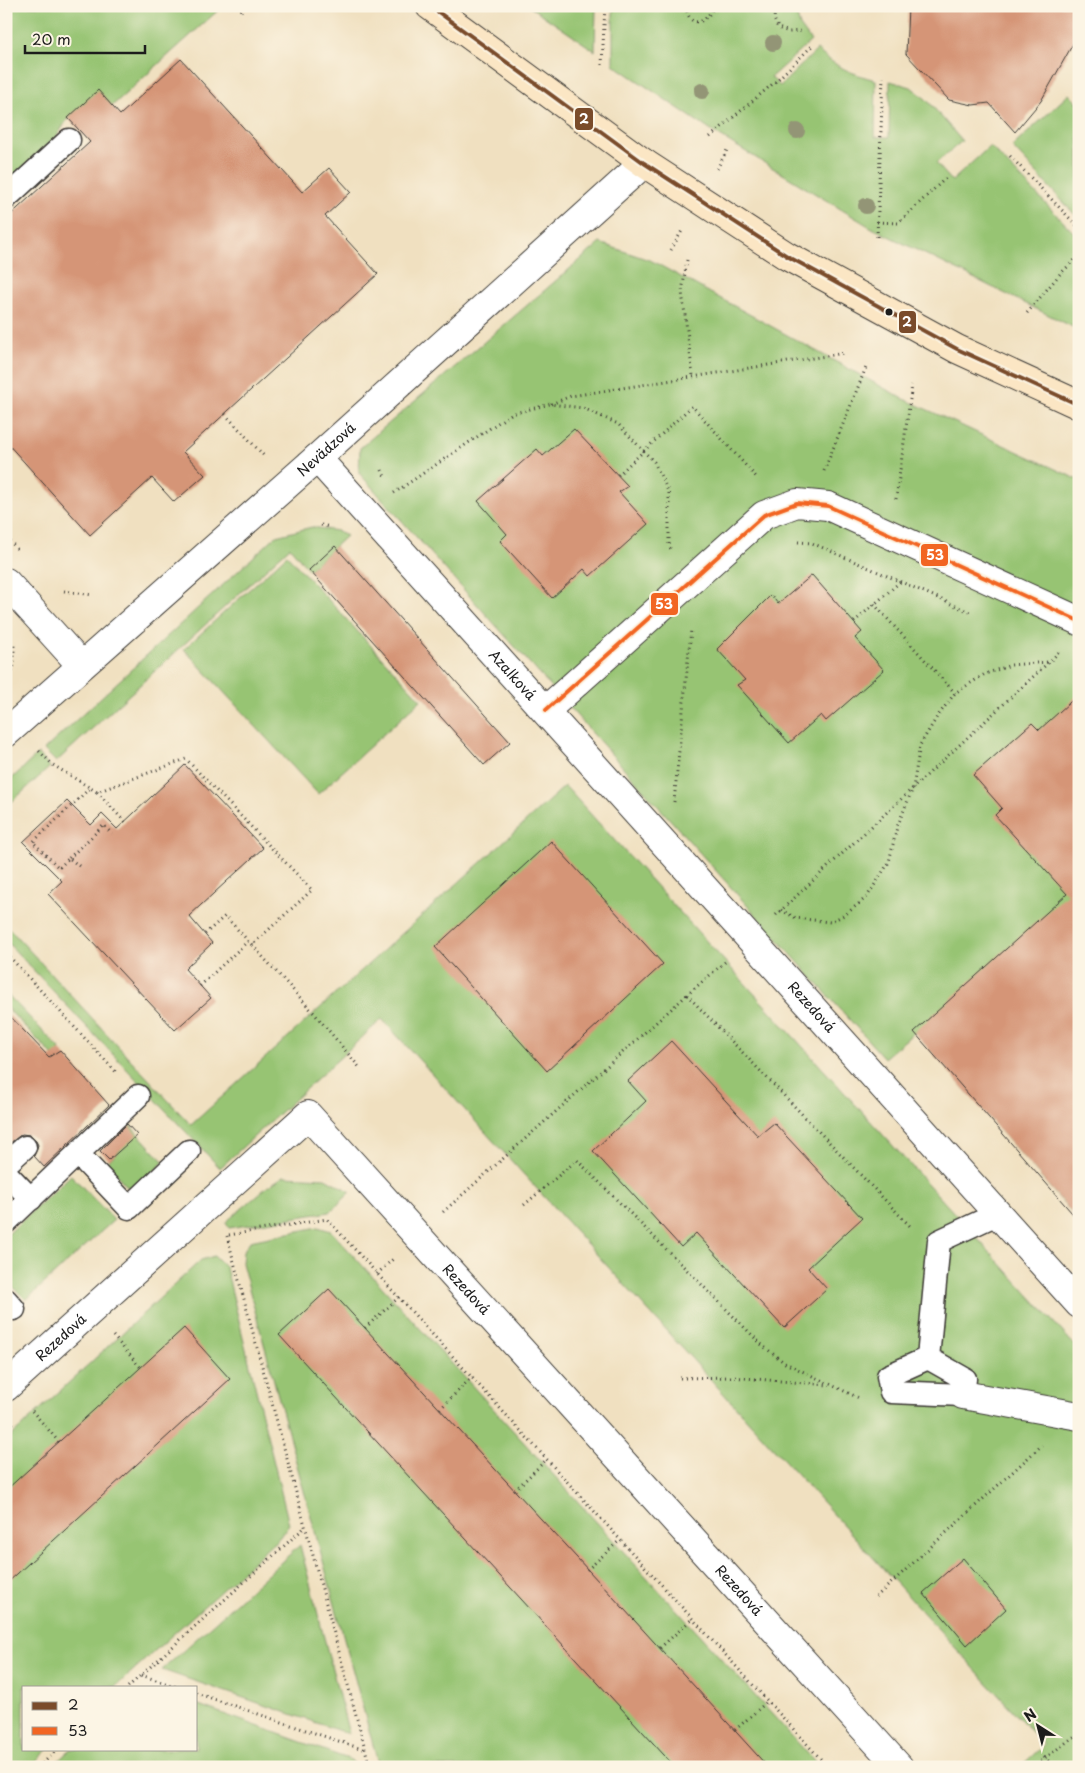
<svg xmlns="http://www.w3.org/2000/svg" width="1085" height="1773" font-family="'Playpen Sans',sans-serif">
	<style>
		.green { fill: #97c473; stroke: #5a7048 }
		.building { fill: #d59577 }
		.lines { fill: none; stroke-linecap: round; stroke-linejoin: round }
		.lane-casing { stroke: #3c3935; stroke-width: 25 }
		.street-casing { stroke: #3c3935; stroke-width: 30 }
		.secondary-casing { stroke: #3c3935; stroke-width: 30 }
		.path { stroke: #3c3935; stroke-width: 3; stroke-dasharray: 1 4; stroke-linecap: butt }
		.lane { stroke: #fff; stroke-width: 22 }
		.street { stroke: #fff; stroke-width: 28 }
		.secondary { stroke: #fbe6c4; stroke-width: 28 }
		.bus-1-casing { stroke: #fcf5e5; stroke-width: 8 }
		.bus-2-casing { stroke: #fcf5e5; stroke-width: 8 }
		.bus-1 { stroke: #7a4b2a; stroke-width: 4 }
		.bus-2 { stroke: #f26522; stroke-width: 4 }
		.tree { fill: #939576 }
		.bus-dot { fill: #1c1c1c; stroke: #fcf5e5; stroke-width: 2 }
		.labels { text-anchor: middle; stroke-width: 4; stroke-linejoin: round; paint-order: stroke }
		.street-label { font-size: 14px; fill: #1c1c1c; stroke: #fcf5e5 }
		.line-badge { stroke: #fcf5e5; stroke-width: 2 }
		.badge-label { font-size: 14px; text-anchor: middle; font-weight: bold; fill: #fff }
	</style>
	<rect width="100%" height="100%" fill="#fcf5e5"/>
	<filter id="ink" filterUnits="userSpaceOnUse"><feTurbulence type="fractalNoise" baseFrequency=".02" numOctaves="2"/><feDisplacementMap in="SourceGraphic" scale="10" xChannelSelector="R" yChannelSelector="G"/><feConvolveMatrix kernelMatrix="1 2 1 2 8 2 1 2 1" color-interpolation-filters="sRGB"/></filter>
	<filter id="wash" filterUnits="userSpaceOnUse"><feTurbulence type="fractalNoise" baseFrequency=".0096" numOctaves="4" result="noise"/><feDisplacementMap in="SourceGraphic" scale="20" xChannelSelector="R" yChannelSelector="G"/><feGaussianBlur stdDeviation="1.12" result="paint"/><feColorMatrix in="noise" values="0 0 0 0 0 0 0 0 0 0 0 0 0 0 0 0 0 1.4 0 .05"/><feComposite in="paint" operator="in"/></filter>
	<g filter="url(#wash)">
		<rect width="100%" height="100%" fill="#f0e0c0"/>
		<g class="green">
			<polygon points="6,6 223,6 112,106 98,91 68,118 56,138 6,183"/>
			<polygon points="529,6 596,6 595,51"/>
			<path d="M794 6 800 26 811 41 771 77 780 86 817 50C836 67 852 74 876 80L875 137H889L890 81 911 87 927 100 962 141 936 163 952 181 990 146 1079 238V330L872 228 710 130 613 64V6Z"/>
			<polygon points="1069,94 1079,105 1079,219 1012,147"/>
			<polygon points="600,243 652,261 902,398 1079,480 1079,1221 915,1032 884,1058 359,473 360,448"/>
			<polygon points="312,527 337,531 346,536 309,570 290,547 56,762 44,750 276,536"/>
			<polygon points="287,555 421,700 318,794 184,649"/>
			<polygon points="38,754 50,767 6,807 6,784"/>
			<polygon points="565,786 1079,1350 1079,1767 1020,1767 1044,1745 382,1019 220,1168 6,941 6,925 191,1125"/>
			<polygon points="6,993 60,1049 55,1058 6,1007"/>
			<polygon points="126,1121 164,1162 132,1192 106,1163 121,1149 110,1136"/>
			<polygon points="71,1175 114,1220 26,1300 6,1280 6,1236"/>
			<polygon points="284,1176 325,1178 351,1192 330,1212 229,1228 226,1222 267,1187"/>
			<polygon points="318,1227 331,1231 820,1767 379,1767 242,1263 243,1252 250,1241"/>
			<polygon points="214,1256 226,1268 289,1524 279,1538 115,1687 24,1687 24,1749 48,1749 30,1767 6,1767 6,1441 201,1260"/>
			<polygon points="300,1545 349,1734 162,1670"/>
			<polygon points="196,1704 351,1760 357,1767 51,1767 71,1749 196,1749"/>
		</g>
		<g id="blocks">
			<g class="building">
				<polygon points="908,6 1079,6 1079,33 1041,101 1015,132 989,103 973,105 949,100 906,54"/>
				<polygon points="181,59 302,192 329,168 351,192 325,216 378,274 183,452 205,475 174,502 152,478 90,535 6,442 6,219 90,142 68,118 98,90 120,115"/>
				<polygon points="574,429 628,486 619,492 648,524 590,576 584,569 552,598 500,541 507,534 478,501 537,449 543,456"/>
				<polygon points="335,546 510,742 484,765 309,570"/>
				<polygon points="812,575 862,632 855,638 884,670 826,721 821,715 789,743 737,685 745,680 717,649 771,595 778,604"/>
				<polygon points="1079,694 1079,1221 914,1032 1067,894 995,815 1002,808 973,775 1032,723 1039,730"/>
				<polygon points="185,765 263,848 189,916 212,943 185,969 211,998 175,1030 48,894 62,881 23,842 67,801 91,825 102,814 117,829"/>
				<polygon points="551,841 663,964 547,1071 435,947"/>
				<polygon points="6,1012 49,1057 60,1050 109,1105 44,1167 34,1156 38,1145 35,1139 30,1135 22,1134 6,1146"/>
				<polygon points="671,1041 758,1136 774,1123 862,1218 808,1268 827,1289 784,1328 696,1233 681,1247 593,1151 646,1101 628,1081"/>
				<polygon points="127,1124 137,1135 109,1160 100,1151"/>
				<polygon points="329,1289 624,1609 768,1767 675,1767 279,1335"/>
				<polygon points="184,1328 230,1379 6,1584 6,1490"/>
				<polygon points="963,1558 1006,1609 967,1645 923,1593"/>
			</g>
		</g>
	</g>
	<g filter="url(#ink)">
		<use href="#blocks" fill-opacity="0" stroke="#3c3935" stroke-width="1"/>
		<g class="lines">
			<defs>
				<g id="lane">
					<polyline points="6,198 69,140"/>
					<polyline points="78,1154 129,1208 189,1151"/>
					<polyline points="6,1164 25,1147"/>
					<polyline points="6,1173 31,1199"/>
					<polyline points="6,1222 138,1096"/>
					<polyline points="6,1300 14,1309"/>
					<polyline points="928,1358 965,1379 963,1395 891,1392 888,1376 928,1358 939,1241 997,1214"/>
				</g>
				<g id="street">
					<path id="s1" d="M317 458 1079 1304"/>
					<polyline points="6,582 81,665"/>
					<polyline points="546,710 764,515 797,503 828,506 1079,621"/>
					<path id="s2" d="M6 733 317 458 644 163"/>
					<path id="s3" d="M6 1387 308 1115 899 1767"/>
					<polyline points="963,1395 1079,1416"/>
				</g>
				<polyline id="secondary" points="430,6 644,163 787,256 957,349 1079,405"/>
			</defs>
			<use href="#lane" class="lane-casing"/>
			<use href="#street" class="street-casing"/>
			<use href="#secondary" class="secondary-casing"/>
			<g class="path">
				<path d="M686 6C689 30 706 24 714 6"/>
				<polyline points="775,6 774,19 778,28 789,32 803,31"/>
				<polyline points="241,11 245,6"/>
				<polyline points="602,65 605,6"/>
				<polyline points="710,137 775,82 812,46"/>
				<polyline points="1010,156 1079,228"/>
				<polyline points="717,169 728,148"/>
				<polyline points="877,222 898,223 948,176"/>
				<polyline points="877,237 883,77"/>
				<polyline points="671,250 683,229"/>
				<polyline points="687,260 682,292 693,376"/>
				<polyline points="1027,313 1060,274 1079,256"/>
				<polyline points="551,404 571,396 845,353"/>
				<polyline points="225,414 265,457"/>
				<polyline points="382,470 386,479"/>
				<polyline points="824,471 867,365"/>
				<polyline points="618,475 692,406 758,479"/>
				<polyline points="394,493 511,414 550,404 583,408 618,424 654,462 669,493 669,547 673,551"/>
				<polyline points="896,499 912,385"/>
				<polyline points="321,525 330,527"/>
				<polyline points="6,537 17,549"/>
				<polyline points="798,542 812,543 972,613"/>
				<polyline points="64,591 93,595"/>
				<polyline points="874,604 955,693"/>
				<polyline points="854,622 900,582"/>
				<polyline points="9,681 14,665 14,643"/>
				<polyline points="39,751 53,765 97,792 186,759 312,890 252,945 314,1013 360,1068"/>
				<polyline points="97,792 125,822"/>
				<polyline points="674,802 691,629"/>
				<polyline points="69,858 104,825 112,834"/>
				<polyline points="79,866 69,858 59,868 33,842 90,788"/>
				<polyline points="781,910 796,918 830,922 846,914 867,897 889,862 897,827 913,788 920,745 937,717 955,693 985,674 1011,665 1048,662"/>
				<polyline points="776,915 1049,662 1059,652 1057,651"/>
				<polyline points="205,934 225,916 252,945"/>
				<polyline points="6,953 116,1072"/>
				<polyline points="725,962 687,995 910,1226"/>
				<polyline points="200,986 248,941"/>
				<polyline points="524,1205 577,1160 763,1346 785,1363 859,1398"/>
				<polyline points="443,1212 687,995"/>
				<polyline points="229,1235 327,1219 828,1767"/>
				<polyline points="227,1236 370,1767"/>
				<polyline points="377,1274 393,1259"/>
				<polyline points="365,1328 399,1297"/>
				<polyline points="113,1336 141,1368"/>
				<polyline points="680,1378 732,1377 829,1385"/>
				<polyline points="440,1409 472,1377"/>
				<polyline points="32,1411 59,1442"/>
				<polyline points="6,1431 16,1421"/>
				<polyline points="515,1490 547,1459"/>
				<polyline points="587,1570 620,1540"/>
				<polyline points="876,1597 1042,1445"/>
				<polyline points="660,1648 692,1619"/>
				<polyline points="141,1675 177,1687"/>
				<polyline points="128,1687 305,1527"/>
				<polyline points="196,1693 365,1750"/>
				<polyline points="735,1730 768,1701"/>
				<polyline points="1044,1757 1055,1767"/>
				<polyline points="39,1767 58,1749"/>
				<polyline points="1033,1767 1079,1733"/>
			</g>
			<use href="#lane" class="lane"/>
			<use href="#street" class="street"/>
			<use href="#secondary" class="secondary"/>
			<defs>
				<polyline id="bus-1" points="430,6 644,163 787,256 957,349 1079,405"/>
				<polyline id="bus-2" points="546,710 764,515 797,503 828,506 1079,621"/>
			</defs>
			<use href="#bus-1" class="bus-1-casing"/>
			<use href="#bus-2" class="bus-2-casing"/>
			<use href="#bus-1" class="bus-1"/>
			<use href="#bus-2" class="bus-2"/>
		</g>
		<g class="tree">
			<circle cx="773" cy="43" r="8"/>
			<circle cx="702" cy="91" r="8"/>
			<circle cx="797" cy="131" r="8"/>
			<circle cx="866" cy="206" r="8"/>
		</g>
	</g>
	<circle class="bus-dot" cx="889" cy="312" r="4.5"/>
	<g class="labels">
		<g class="street-label">
			<text dy="5" stroke="none"><textPath href="#s2" startOffset="428">Nevädzová</textPath></text>
			<text dy="5" stroke="none"><textPath href="#s1" startOffset="292">Azalková</textPath></text>
			<text dy="5" stroke="none"><textPath href="#s1" startOffset="739">Rezedová</textPath></text>
			<text dy="5" stroke="none"><textPath href="#s3" startOffset="642">Rezedová</textPath></text>
			<text dy="5" stroke="none"><textPath href="#s3" startOffset="74">Rezedová</textPath></text>
			<text dy="5" stroke="none"><textPath href="#s3" startOffset="1048">Rezedová</textPath></text>
		</g>
	</g>
	<g class="line-badge">
		<rect x="574" y="107" width="20" height="24" rx="5" fill="#7a4b2a"/>
		<rect x="898" y="310" width="19" height="24" rx="5" fill="#7a4b2a"/>
		<rect x="920" y="543" width="29" height="24" rx="5" fill="#f26522"/>
		<rect x="650" y="592" width="29" height="24" rx="5" fill="#f26522"/>
	</g>
	<g class="badge-label">
		<text x="584" y="124">2</text>
		<text x="907" y="327">2</text>
		<text x="935" y="560">53</text>
		<text x="664" y="609">53</text>
	</g>
	<rect width="1085" height="1773" fill="none" stroke="#fcf5e5" stroke-width="25"/>
	<rect x="22" y="1686" width="175" height="65" fill="#fcf5e5" stroke="#a29e95"/>
	<rect x="32" y="1702" width="25" height="8" fill="#7a4b2a" stroke="#a29e95"/>
	<text x="68" y="1710" font-size="15" fill="#1c1c1c">2</text>
	<rect x="32" y="1727" width="25" height="8" fill="#f26522" stroke="#a29e95"/>
	<text x="68" y="1736" font-size="15" fill="#1c1c1c">53</text>
	<g transform="translate(1038 1726) rotate(324)" stroke="#fcf5e5" stroke-width="4" paint-order="stroke">
	<path d="M0-4L9 19L0 12L-9 19Z" fill="#1c1c1c"/>
	<text y="-8" font-size="14" font-weight="bold" text-anchor="middle" fill="#1c1c1c">N</text>
	</g>
	<path d="M25 45v8h120v-8" fill="none" stroke="#1c1c1c" stroke-width="2.5"/>
	<text x="32" y="45" font-size="15" fill="#1c1c1c" stroke="#fcf5e5" stroke-width="4" paint-order="stroke">20 m</text>
</svg>
